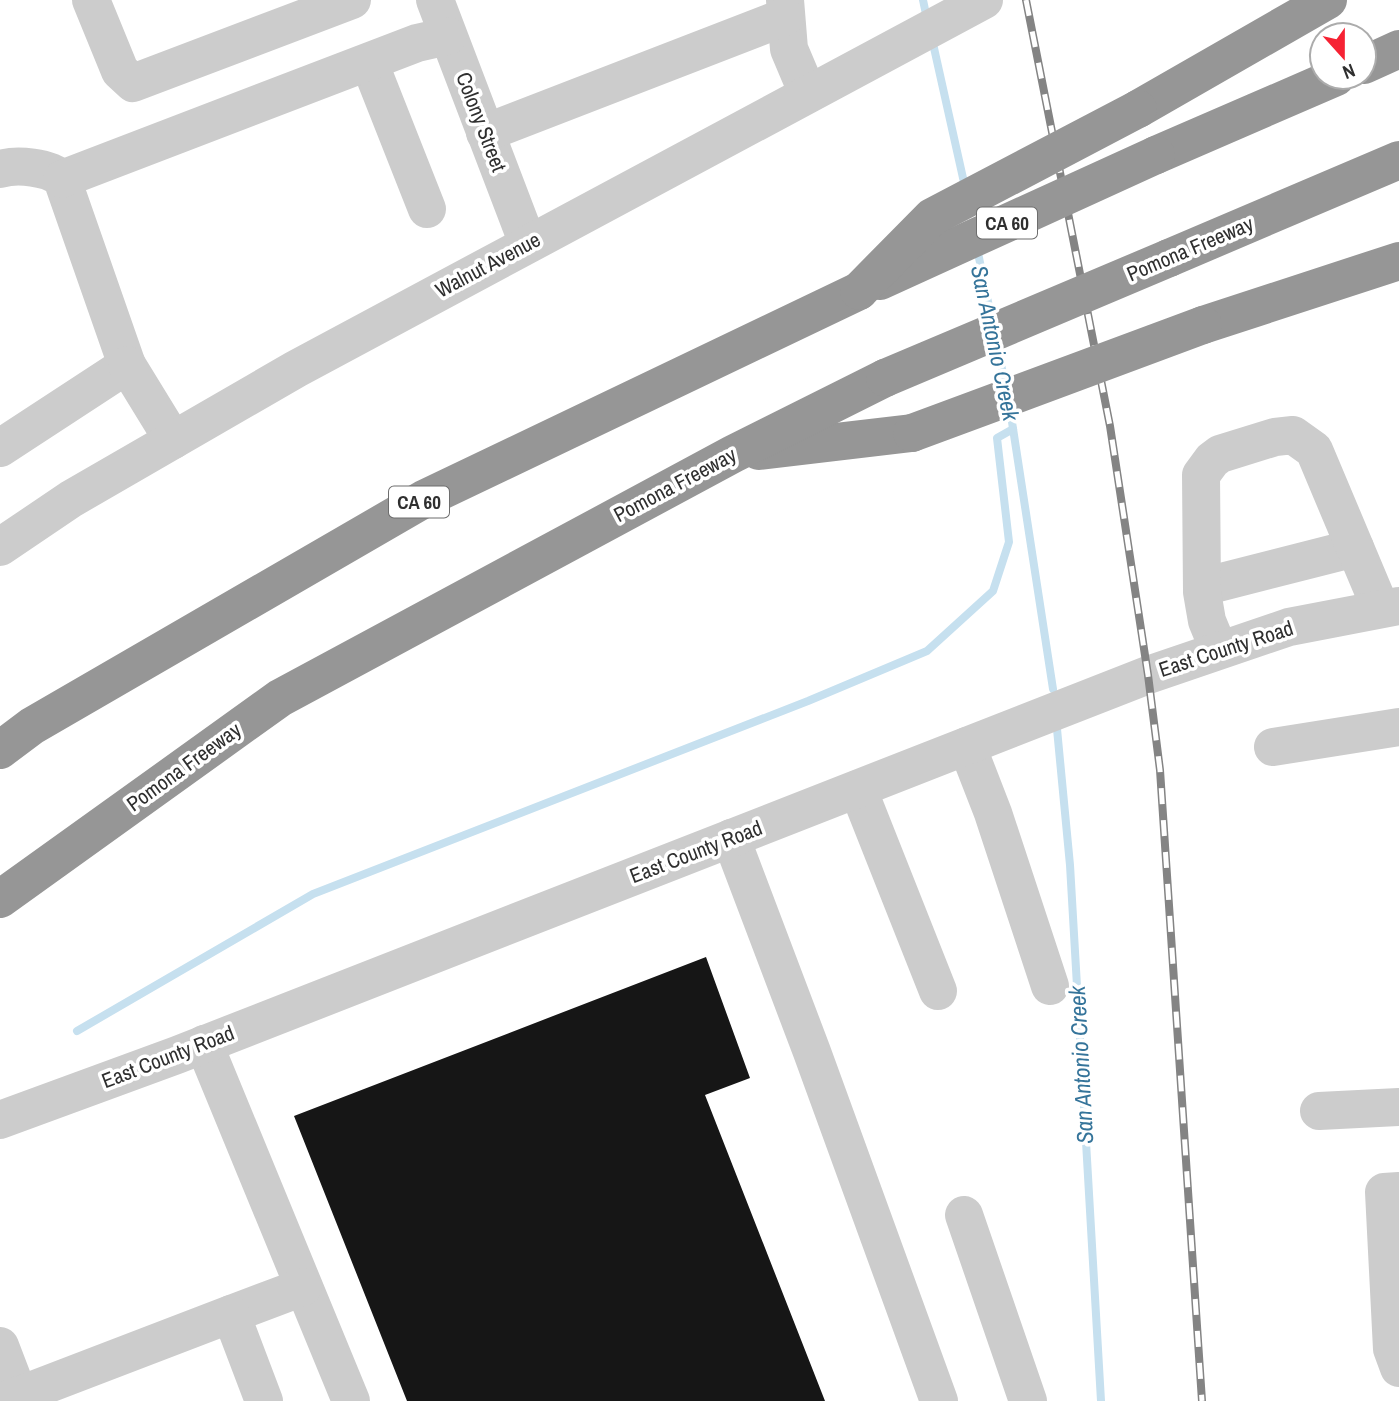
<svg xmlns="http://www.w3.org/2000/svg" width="1399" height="1401" font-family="'Archivo Narrow',sans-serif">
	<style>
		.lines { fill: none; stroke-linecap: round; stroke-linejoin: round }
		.stream { stroke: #c6e0ef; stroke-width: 8 }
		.building { fill: #161616 }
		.minor { stroke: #ccc; stroke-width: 38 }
		.highway { stroke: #969696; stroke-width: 38 }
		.rail-casing { stroke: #848484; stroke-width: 8 }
		.rail { stroke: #fff; stroke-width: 5; stroke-dasharray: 16; stroke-linecap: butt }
		.highway-bridge { stroke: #969696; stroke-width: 38 }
		.labels { text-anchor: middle; stroke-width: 7; stroke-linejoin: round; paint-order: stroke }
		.shield { fill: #fff; stroke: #6d6d6d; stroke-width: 2 }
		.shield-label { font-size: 19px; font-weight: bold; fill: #2f2f2f }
		.street-label { font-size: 21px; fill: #2f2f2f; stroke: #fff }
		.water-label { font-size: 23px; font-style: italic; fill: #35749a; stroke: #fff }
	</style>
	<rect width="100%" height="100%" fill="#fff"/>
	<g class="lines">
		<g class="stream">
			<polyline points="923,0 927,19"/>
			<polyline points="932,39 965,187"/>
			<polyline points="977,248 992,321"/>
			<polyline points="997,344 1006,389"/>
			<polyline points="1010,409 1053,689"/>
			<polyline points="1057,729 1070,865 1101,1401"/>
			<polyline points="77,1031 313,894 808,701 927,651 993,591 1009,542 997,438 1013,429"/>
		</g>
	</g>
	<polygon class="building" points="706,957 750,1078 705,1095 825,1401 407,1401 294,1116"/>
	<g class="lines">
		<g class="minor">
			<polyline points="91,0 120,71 133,83 352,0"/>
			<polyline points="435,0 528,244"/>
			<polyline points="785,0 789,49 808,94"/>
			<polyline points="369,62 427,209"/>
			<polyline points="485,133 785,17"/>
			<path d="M0 169C17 164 49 167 62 179L127 365 0 448"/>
			<polyline points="62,179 417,43 448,36"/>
			<polyline points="127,365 173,440"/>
			<polyline points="0,547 71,499 296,369 984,0"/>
			<polyline points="1202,587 1355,548"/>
			<polyline points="1219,650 1207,621 1202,592 1201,475 1212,460 1220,454 1275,437 1293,435 1314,450 1380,607"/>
			<polyline points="967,746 993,813 1050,986"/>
			<polyline points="1273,747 1399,727"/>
			<polyline points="858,789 938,991"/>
			<polyline points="731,838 812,1052 939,1401"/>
			<polyline points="204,1044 351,1401"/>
			<polyline points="1319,1111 1399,1107"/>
			<polyline points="0,1120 177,1055 1148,675 1289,627 1399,606"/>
			<polyline points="1399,1191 1384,1192 1392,1349 1399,1368"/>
			<polyline points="964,1215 1028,1401"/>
			<polyline points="231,1314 303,1287"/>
			<polyline points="0,1346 21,1401"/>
			<polyline points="4,1401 231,1314 264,1401"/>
		</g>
		<g class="highway">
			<polyline points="1364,65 1399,49"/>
			<polyline points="1138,109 1328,0"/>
			<polyline points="1156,155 1336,77"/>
			<polyline points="1169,258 1399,160"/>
			<polyline points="1203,325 1399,261"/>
			<polyline points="759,451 912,433"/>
			<polyline points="0,750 32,726 424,499 859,291"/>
			<polyline points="0,899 280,698 733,454 885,378"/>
		</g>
		<defs>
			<polyline id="rail" points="1026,0 1110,426 1148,675 1160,770 1202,1401"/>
		</defs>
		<use href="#rail" class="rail-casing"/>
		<use href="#rail" class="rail"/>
		<g class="highway-bridge">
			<polyline points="880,281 1156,155"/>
			<polyline points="859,291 932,217 1138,109"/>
			<polyline points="885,378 1169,258"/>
			<polyline points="912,433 1203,325"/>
		</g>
	</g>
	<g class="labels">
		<g class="shield">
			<rect x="977" y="207.5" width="60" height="31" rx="5"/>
			<rect x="389" y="486.5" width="60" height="31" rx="5"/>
		</g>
		<g class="shield-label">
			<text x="1007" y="230">CA 60</text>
			<text x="419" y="509">CA 60</text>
		</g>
		<g class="street-label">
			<text transform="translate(481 122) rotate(69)" y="7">Colony Street</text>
			<text transform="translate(1190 249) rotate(-23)" y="7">Pomona Freeway</text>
			<text transform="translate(488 265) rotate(-28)" y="7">Walnut Avenue</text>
			<text transform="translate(675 485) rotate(-28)" y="7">Pomona Freeway</text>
			<text transform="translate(1226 649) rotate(-18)" y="7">East County Road</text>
			<text transform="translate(184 767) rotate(-36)" y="7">Pomona Freeway</text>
			<text transform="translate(696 852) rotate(-21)" y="7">East County Road</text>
			<text transform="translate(168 1057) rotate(-21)" y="7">East County Road</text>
		</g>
		<g class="water-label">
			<text transform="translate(995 343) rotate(78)" y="8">San Antonio Creek</text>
			<text transform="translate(1081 1065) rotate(-93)" y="8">San Antonio Creek</text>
		</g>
	</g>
	<g transform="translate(1343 56) rotate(159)"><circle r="33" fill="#ffffff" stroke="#acacac" stroke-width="2"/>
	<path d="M0-5L12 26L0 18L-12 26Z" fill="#f62233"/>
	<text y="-10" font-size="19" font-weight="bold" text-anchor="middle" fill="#2f2f2f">N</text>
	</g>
</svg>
